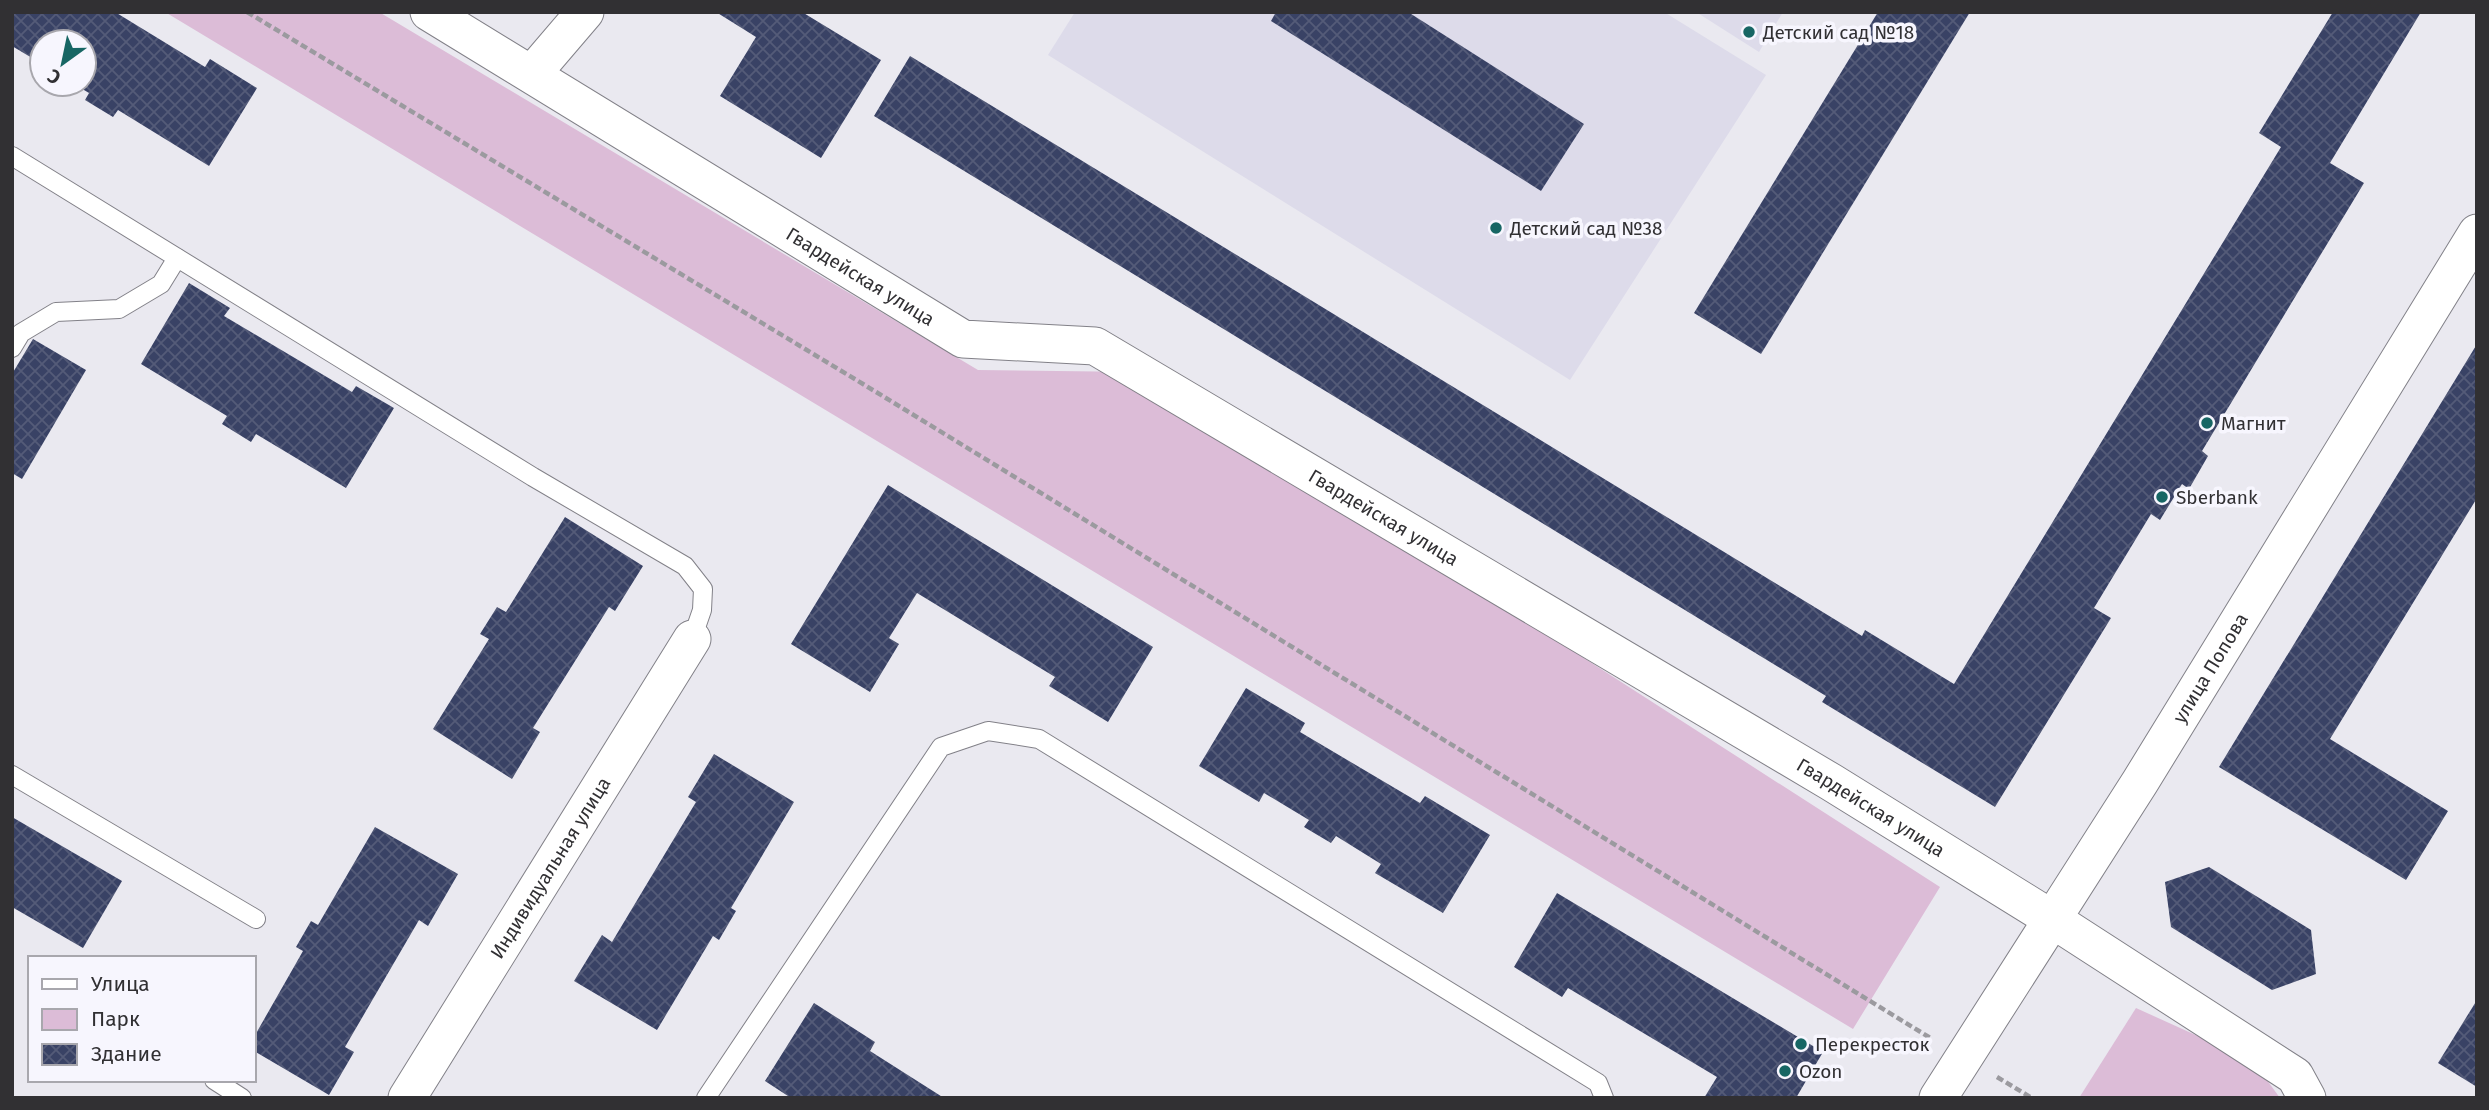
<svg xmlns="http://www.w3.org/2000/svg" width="2489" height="1110" font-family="'Fira Sans',sans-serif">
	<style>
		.built { fill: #dddbea }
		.park { fill: #dcbcd7 }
		.building { fill: url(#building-cross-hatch) }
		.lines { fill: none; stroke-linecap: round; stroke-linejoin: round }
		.lane-casing { stroke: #828188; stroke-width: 20 }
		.street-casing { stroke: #828188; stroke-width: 39 }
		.path { stroke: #9b9a9f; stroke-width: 4.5; stroke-dasharray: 7 3.5; stroke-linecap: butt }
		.lane { stroke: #fff; stroke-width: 18 }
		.street { stroke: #fff; stroke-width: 37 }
		.poi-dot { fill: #176664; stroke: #f7f6fe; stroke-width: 2.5 }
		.labels { text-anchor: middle; stroke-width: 7; stroke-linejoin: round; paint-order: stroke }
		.poi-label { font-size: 19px; fill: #313033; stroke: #f7f6fe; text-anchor: start }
		.street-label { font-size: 19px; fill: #313033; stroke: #f7f6fe }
	</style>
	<defs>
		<pattern id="building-cross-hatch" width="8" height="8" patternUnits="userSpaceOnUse" patternTransform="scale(1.75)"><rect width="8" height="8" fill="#394265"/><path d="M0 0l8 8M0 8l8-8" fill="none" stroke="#545b78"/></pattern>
	</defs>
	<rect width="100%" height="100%" fill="#eae9f0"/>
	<g class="built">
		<polygon points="1075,12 1664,12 1766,75 1570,380 1048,55"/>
		<polygon points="1696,12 1783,12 1759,52"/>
	</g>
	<g class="park">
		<polygon points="165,12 379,12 978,370 1139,372 1940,887 1853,1029"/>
		<polygon points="2136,1008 2253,1061 2280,1098 2079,1098"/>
	</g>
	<g class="building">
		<polygon points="12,12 115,12 205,67 210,59 257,88 209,166 118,110 113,117 85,100 89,93 74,84 84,84 84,42 42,42 42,64 12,46"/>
		<polygon points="716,12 802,12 881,60 821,158 720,96 756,37"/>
		<polygon points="1276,12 1408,12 1584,124 1541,191 1271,21"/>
		<polygon points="1878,12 1970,12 1761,354 1694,313"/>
		<polygon points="2333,12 2421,12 2330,163 2364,183 2202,451 2208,456 2189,489 2182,484 2160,520 2151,514 2094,608 2111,618 1995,807 1822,702 1826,696 874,116 910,56 1862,636 1865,630 1954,684 2281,147 2259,133"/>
		<polygon points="189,283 230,308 224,316 352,392 356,386 394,408 346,488 256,434 251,442 222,424 227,416 141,364"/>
		<polygon points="33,339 86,370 22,479 12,473 12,374"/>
		<polygon points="2477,344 2477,498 2330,739 2448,811 2406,880 2219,767"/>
		<polygon points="888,485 1153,647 1108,722 1049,686 1055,677 917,593 889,638 899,644 870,692 791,644"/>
		<polygon points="565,517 643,566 615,611 609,607 533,728 540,732 512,779 433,729 489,639 480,634 497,607 506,612"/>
		<polygon points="1246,688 1305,723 1300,732 1420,803 1425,796 1490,835 1443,913 1375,873 1381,864 1336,836 1331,843 1304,827 1309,820 1264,793 1259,802 1199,766"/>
		<polygon points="714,754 794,802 731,908 736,911 719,940 713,936 657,1030 574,981 602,935 612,942 696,802 688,797"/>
		<polygon points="12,817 122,881 83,948 12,907"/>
		<polygon points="375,827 458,874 428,926 419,920 345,1047 354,1052 329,1095 254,1051 254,1037 303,951 296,947 311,921 318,925"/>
		<polygon points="2209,867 2311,930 2316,974 2272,990 2171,927 2165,882"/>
		<polygon points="1557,893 1823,1052 1796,1098 1704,1098 1717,1077 1568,988 1562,997 1514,967"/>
		<polygon points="2477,1000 2477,1087 2438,1063"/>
		<polygon points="814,1003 875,1042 870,1051 944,1098 791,1098 765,1081"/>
	</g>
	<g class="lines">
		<defs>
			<g id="lane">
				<polyline points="12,156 533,477 685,566 703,589 702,610 692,639"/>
				<polyline points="12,348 21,333 56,312 119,309 161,284 177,258"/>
				<polyline points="12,775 256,919"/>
				<polyline points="214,1080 242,1098"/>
				<polyline points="706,1098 941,747 988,731 1039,739 1598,1083 1604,1098"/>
			</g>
			<g id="street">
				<path id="s1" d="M429 12 963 339 1095 346 1831 782 2052 919 2295 1076 2307 1098"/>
				<polyline points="532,74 585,12"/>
				<path id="s2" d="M407 1098 692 639"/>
				<path id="s3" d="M1938 1098 2140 782 2477 233"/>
			</g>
		</defs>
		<use href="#lane" class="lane-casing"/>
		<use href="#street" class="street-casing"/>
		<g class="path">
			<polyline points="247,12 863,384 1932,1039"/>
			<polyline points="1997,1077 2032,1098"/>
		</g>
		<use href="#lane" class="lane"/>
		<use href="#street" class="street"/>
	</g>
	<g class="poi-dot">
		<circle cx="1749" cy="32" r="7"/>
		<circle cx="1496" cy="228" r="7"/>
		<circle cx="2207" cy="423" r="7"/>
		<circle cx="2162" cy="497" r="7"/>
		<circle cx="1801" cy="1044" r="7"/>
		<circle cx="1785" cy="1071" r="7"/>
	</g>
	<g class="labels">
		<g class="poi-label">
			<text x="1763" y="39">Детский сад №18</text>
			<text x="1510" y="235">Детский сад №38</text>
			<text x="2221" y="430">Магнит</text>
			<text x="2176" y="504">Sberbank</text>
			<text x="1815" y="1051">Перекресток</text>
			<text x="1799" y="1078">Ozon</text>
		</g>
		<g class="street-label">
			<text dy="7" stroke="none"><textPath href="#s1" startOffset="506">Гвардейская улица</textPath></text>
			<text dy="7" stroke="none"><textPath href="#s1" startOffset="1094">Гвардейская улица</textPath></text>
			<text dy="7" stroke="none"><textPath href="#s3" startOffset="509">улица Попова</textPath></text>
			<text dy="7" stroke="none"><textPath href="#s1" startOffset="1661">Гвардейская улица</textPath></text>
			<text dy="7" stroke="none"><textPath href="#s2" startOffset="271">Индивидуальная улица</textPath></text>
		</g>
	</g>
	<rect width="2489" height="1110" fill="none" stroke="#313033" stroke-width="28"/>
	<rect x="28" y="956" width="228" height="126" fill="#f7f6fe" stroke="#a8a7ad" stroke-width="2"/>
	<rect x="42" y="979" width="35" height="10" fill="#ffffff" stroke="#a8a7ad" stroke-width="2"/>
	<text x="91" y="991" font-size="21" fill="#313033">Улица</text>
	<rect x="42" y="1009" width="35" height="21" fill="#dcbcd7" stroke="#a8a7ad" stroke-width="2"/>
	<text x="91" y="1026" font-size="21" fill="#313033">Парк</text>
	<rect x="42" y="1044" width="35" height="21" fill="url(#building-cross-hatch)" stroke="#a8a7ad" stroke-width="2"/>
	<text x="91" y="1061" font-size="21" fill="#313033">Здание</text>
	<g transform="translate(63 63) rotate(213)"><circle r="33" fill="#f7f6fe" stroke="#a8a7ad" stroke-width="2"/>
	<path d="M0-5L12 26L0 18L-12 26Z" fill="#176664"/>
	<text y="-10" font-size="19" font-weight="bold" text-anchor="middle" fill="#313033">С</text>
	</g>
</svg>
